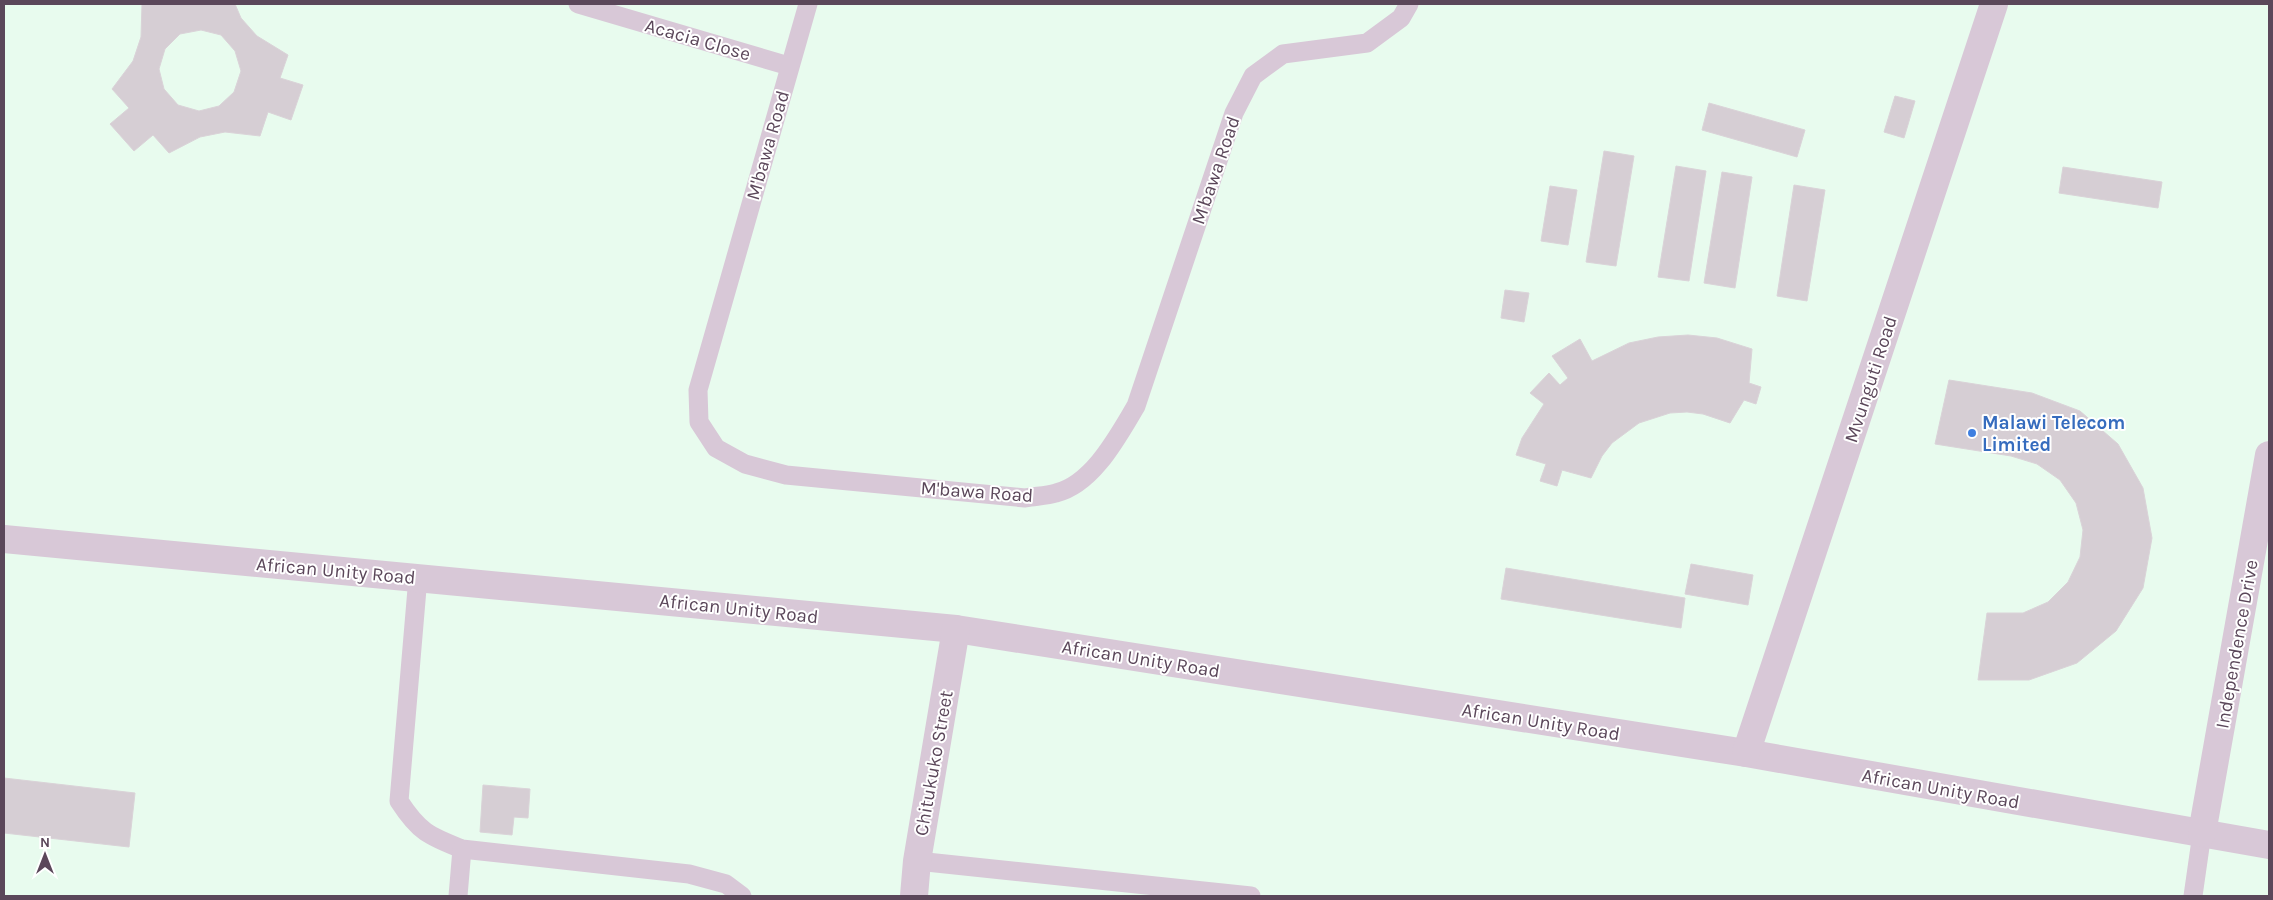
<svg xmlns="http://www.w3.org/2000/svg" width="2273" height="900" font-family="Karla,sans-serif">
	<style>
		.commercial { fill: #e8fbee }
		.building { fill: #d6ced4; stroke: #dad3d8; fill-rule: evenodd }
		.lines { fill: none; stroke-linecap: round; stroke-linejoin: round }
		.lane { stroke: #d8c8d7; stroke-width: 19 }
		.street { stroke: #d8c8d7; stroke-width: 28 }
		.shop-dot { fill: #3f7fe0; stroke: #fff; stroke-width: 2 }
		.labels { text-anchor: middle; stroke-width: 4; stroke-linejoin: round; paint-order: stroke }
		.street-label { font-size: 19px; fill: #5b475a; stroke: #fff }
		.shop-label { font-size: 19px; font-weight: bold; fill: #366cbe; stroke: #fff; text-anchor: start }
	</style>
	<rect width="100%" height="100%" fill="#eff1ee"/>
	<rect class="commercial" x="4" y="4" width="2265" height="892"/>
	<g class="building">
		<path d="M142 4H235L241 18 257 36 288 55 280 78 303 85 291 120 268 112 260 136 225 132 200 137 169 153 153 135 134 151 110 124 129 108 112 89 133 61 141 37ZM201 30 221 35 235 51 241 71 234 92 219 106 199 111 178 105 164 89 159 69 165 49 180 34Z"/>
		<polygon points="1895,96 1915,101 1904,138 1884,132"/>
		<polygon points="1709,103 1805,130 1797,157 1702,130"/>
		<polygon points="1604,151 1634,156 1616,266 1586,262"/>
		<polygon points="1676,166 1706,171 1689,281 1658,277"/>
		<polygon points="2063,167 2162,182 2158,208 2059,193"/>
		<polygon points="1722,172 1752,177 1735,288 1704,283"/>
		<polygon points="1794,185 1825,190 1807,301 1777,296"/>
		<polygon points="1550,186 1577,190 1568,245 1541,241"/>
		<polygon points="1505,290 1529,293 1524,322 1501,318"/>
		<polygon points="1688,335 1717,338 1752,349 1749,383 1761,387 1756,404 1744,400 1730,423 1703,414 1687,412 1670,413 1639,423 1612,443 1602,456 1591,478 1562,470 1557,486 1540,481 1546,464 1516,455 1522,438 1544,404 1530,393 1549,373 1560,385 1568,378 1552,356 1580,339 1592,361 1629,343 1658,337"/>
		<polygon points="1949,380 2032,393 2080,411 2118,444 2143,488 2152,538 2143,588 2116,631 2077,663 2029,680 1978,680 1987,613 2023,613 2048,602 2068,582 2080,557 2083,530 2076,503 2060,480 2037,464 2011,456 1935,444"/>
		<polygon points="1691,564 1753,575 1748,605 1685,594"/>
		<polygon points="1506,568 1685,598 1681,628 1501,599"/>
		<polygon points="4,778 135,793 129,847 4,833"/>
		<polygon points="483,785 530,789 528,818 514,817 512,835 480,832"/>
	</g>
	<g class="lines">
		<g class="lane">
			<polyline points="578,4 789,66"/>
			<path d="M808 4 698 390 699 422 716 448 745 464 786 475 1025 498C1035 496 1046 496 1056 493 1093 484 1118 436 1136 406L1234 113 1253 76 1283 54 1367 43 1401 18 1409 4"/>
			<path d="M418 577 399 801C419 832 429 836 462 849L689 874 726 884 742 896"/>
			<polyline points="917,861 1251,896"/>
			<polyline points="458,896 462,849"/>
			<polyline points="2193,896 2202,833"/>
		</g>
		<g class="street">
			<polyline points="4,539 956,629 1746,753 2269,845"/>
			<polyline points="1746,753 1994,4"/>
			<polyline points="2202,833 2269,455"/>
			<polyline points="914,896 917,861 956,629"/>
		</g>
	</g>
	<circle class="shop-dot" cx="1972" cy="433" r="5"/>
	<g class="labels">
		<g class="street-label">
			<text transform="translate(698 39) rotate(16)" y="7">Acacia Close</text>
			<text transform="translate(767 145) rotate(-74)" y="7">M'bawa Road</text>
			<text transform="translate(1215 170) rotate(-71)" y="7">M'bawa Road</text>
			<text transform="translate(1870 379) rotate(-72)" y="7">Mvunguti Road</text>
			<text transform="translate(977 491) rotate(4)" y="7">M'bawa Road</text>
			<text transform="translate(336 570) rotate(5)" y="7">African Unity Road</text>
			<text transform="translate(739 608) rotate(6)" y="7">African Unity Road</text>
			<text transform="translate(2236 644) rotate(-80)" y="7">Independence Drive</text>
			<text transform="translate(1141 658) rotate(9)" y="7">African Unity Road</text>
			<text transform="translate(1541 721) rotate(9)" y="7">African Unity Road</text>
			<text transform="translate(933 763) rotate(-80)" y="7">Chitukuko Street</text>
			<text transform="translate(1941 788) rotate(10)" y="7">African Unity Road</text>
		</g>
		<g class="shop-label">
			<text x="1982" y="429">Malawi Telecom<tspan x="1982" dy="22">Limited</tspan></text>
		</g>
	</g>
	<rect width="2273" height="900" fill="none" stroke="#5b475a" stroke-width="10"/>
	<g transform="translate(45 855)" stroke="#ffffff" stroke-width="4" paint-order="stroke">
	<path d="M0-4L9 19L0 12L-9 19Z" fill="#5b475a"/>
	<text y="-8" font-size="14" font-weight="bold" text-anchor="middle" fill="#5b475a">N</text>
	</g>
</svg>
